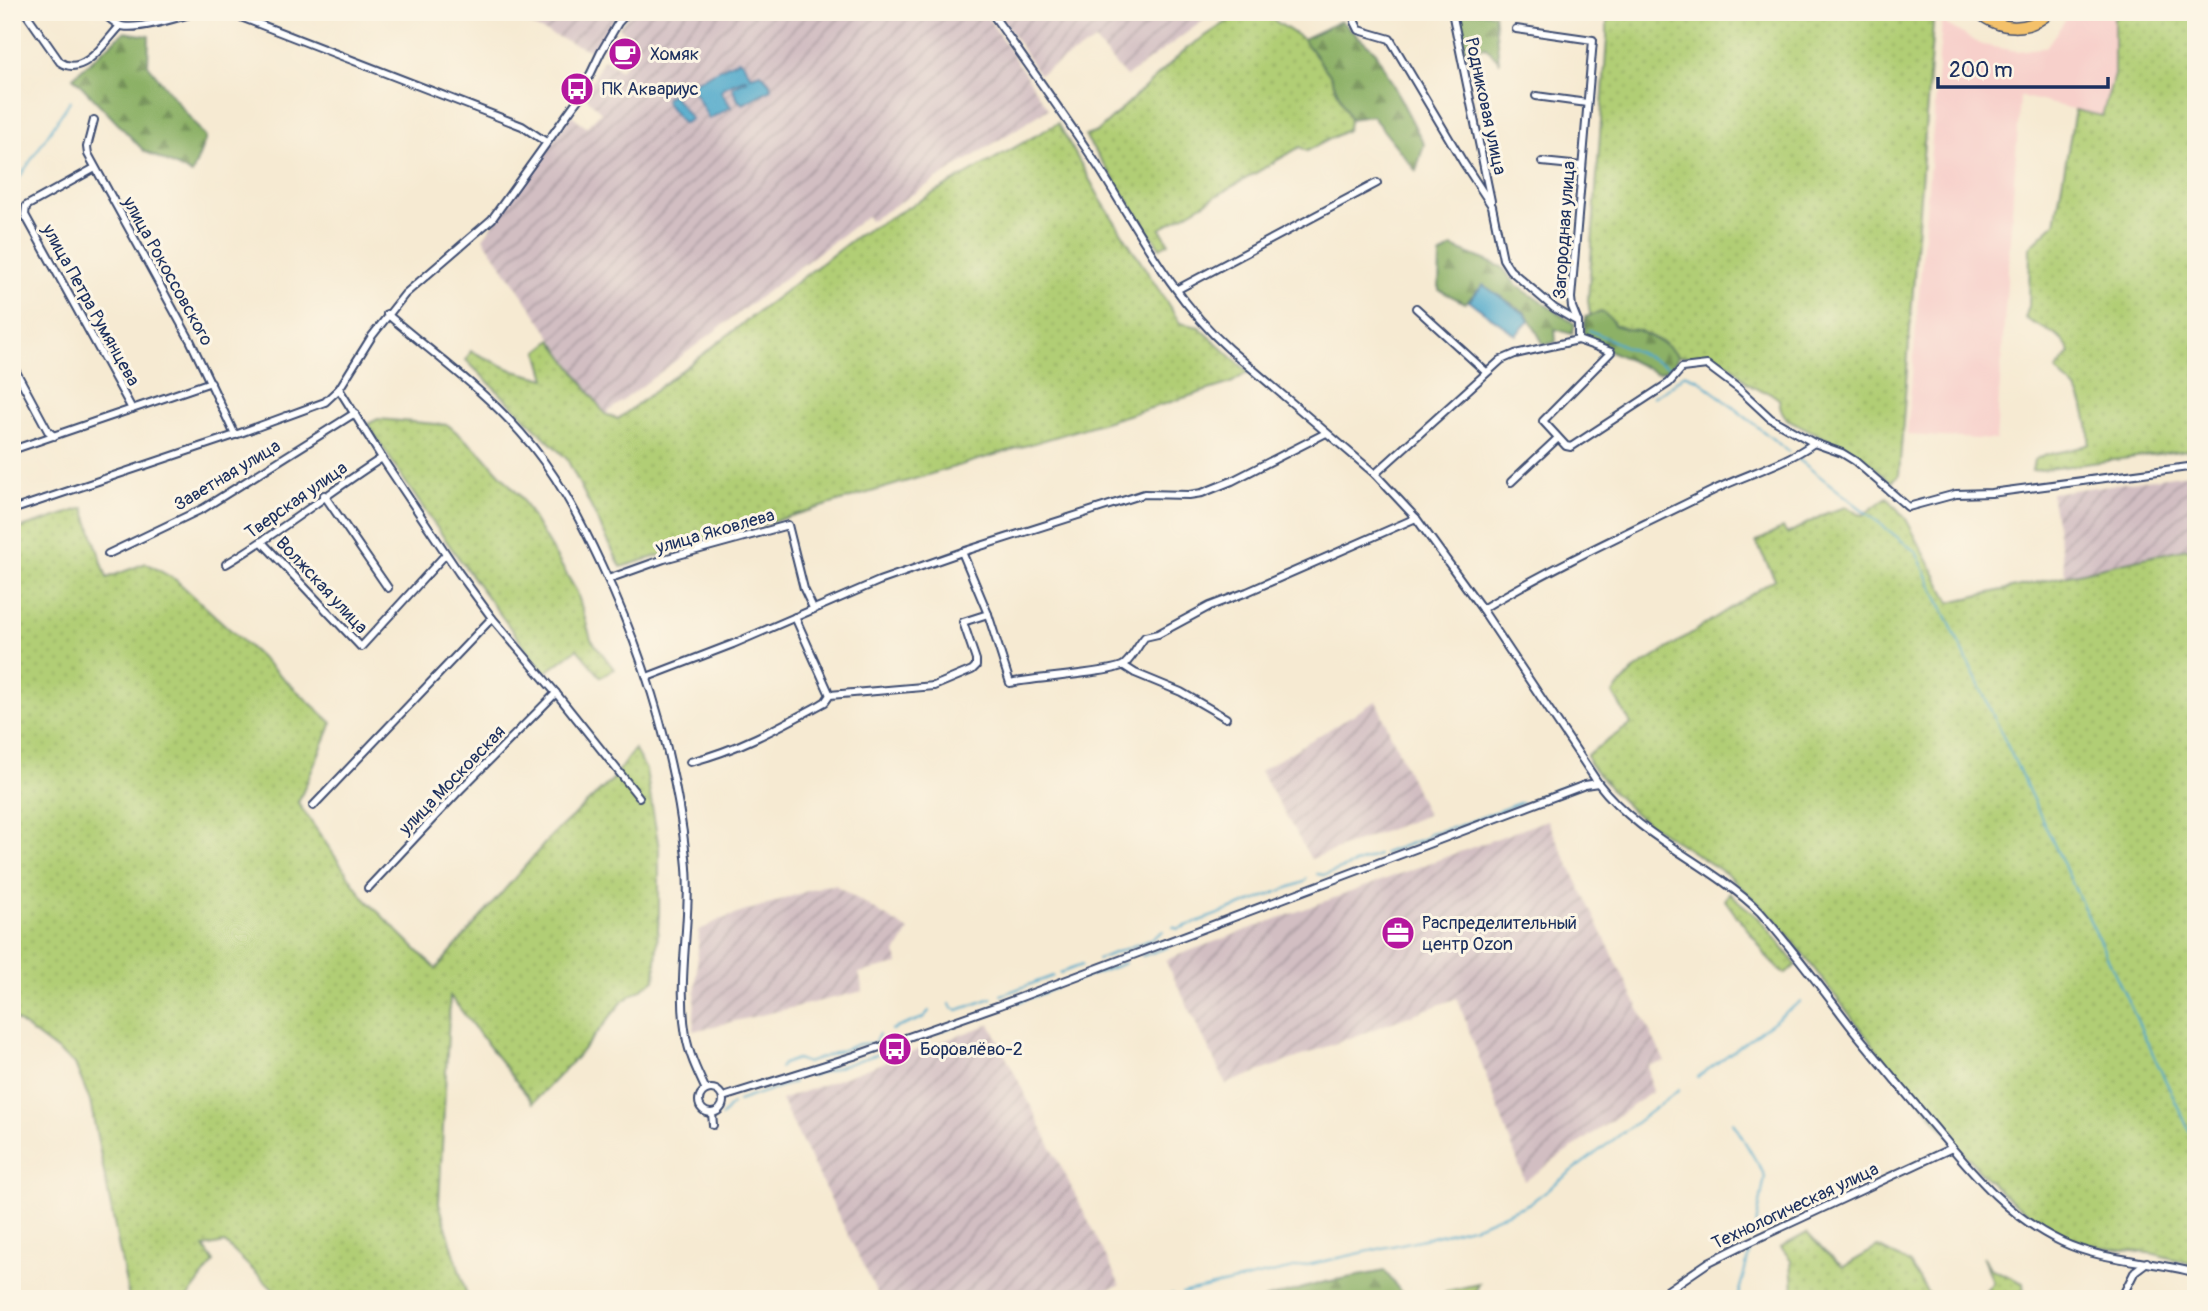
<svg xmlns="http://www.w3.org/2000/svg" width="2208" height="1311" font-family="Pangolin,sans-serif">
	<style>
		.built { fill: #f7d0cb }
		.industrial { fill: url(#industrial-furrows) }
		.grass { fill: url(#grass-dots); stroke: #667e69; stroke-width: 2 }
		.forest { fill: url(#forest-firs); stroke: #547062; stroke-width: 2 }
		.water { fill: #4ea8cb; stroke: #346c94; stroke-width: 2 }
		.lines { fill: none; stroke-linecap: round; stroke-linejoin: round }
		.stream { stroke: #4ea8cb; stroke-width: 2 }
		.street-casing { stroke: #3c4b6f; stroke-width: 10 }
		.primary-casing { stroke: #3c4b6f; stroke-width: 13 }
		.street { stroke: #fff; stroke-width: 6 }
		.primary { stroke: #f4c16a; stroke-width: 10 }
		.labels { text-anchor: middle; stroke-width: 6; stroke-linejoin: round; paint-order: stroke }
		.poi-label { font-size: 18px; fill: #1b2f5e; stroke: #fcf5e5; text-anchor: start }
		.street-label { font-size: 18px; fill: #1b2f5e; stroke: #fcf5e5 }
	</style>
	<defs>
		<pattern id="industrial-furrows" width="10" height="10" patternUnits="userSpaceOnUse" patternTransform="scale(1.75)"><rect width="10" height="10" fill="#d2bec2"/><path d="M-1 1l2-2M0 10L10 0M9 11l2-2" fill="none" stroke="#aa9ba1"/></pattern>
		<pattern id="grass-dots" width="8" height="8" patternUnits="userSpaceOnUse" patternTransform="scale(1.75)"><rect width="8" height="8" fill="#b1ce74"/><path d="M2 2h.1M6 6h.1" fill="none" stroke="#98b167" stroke-width="1.8" stroke-linecap="round"/></pattern>
		<pattern id="forest-firs" width="22" height="20" patternUnits="userSpaceOnUse" patternTransform="scale(1.75)"><rect width="22" height="20" fill="#8cb166"/><path d="M5 1l3.5 6h-7zM16 11l3.5 6h-7z" fill="#729057"/></pattern>
	</defs>
	<rect width="100%" height="100%" fill="#fcf5e5"/>
	<filter id="ink" filterUnits="userSpaceOnUse"><feTurbulence type="fractalNoise" baseFrequency=".0143" numOctaves="2"/><feDisplacementMap in="SourceGraphic" scale="14" xChannelSelector="R" yChannelSelector="G"/><feConvolveMatrix kernelMatrix="1 2 1 2 8 2 1 2 1" color-interpolation-filters="sRGB"/></filter>
	<filter id="wash" filterUnits="userSpaceOnUse"><feTurbulence type="fractalNoise" baseFrequency=".00686" numOctaves="4" result="noise"/><feDisplacementMap in="SourceGraphic" scale="28" xChannelSelector="R" yChannelSelector="G"/><feGaussianBlur stdDeviation="1.57" result="paint"/><feColorMatrix in="noise" values="0 0 0 0 0 0 0 0 0 0 0 0 0 0 0 0 0 1.4 0 .05"/><feComposite in="paint" operator="in"/></filter>
	<g filter="url(#wash)">
		<rect width="100%" height="100%" fill="#f6ead2"/>
		<polygon class="built" points="2071,12 2114,12 2114,75 2102,116 2020,96 1996,440 1907,435 1942,22 1982,45 2017,51 2046,47"/>
		<g class="industrial">
			<polygon points="498,12 620,12 591,51"/>
			<polygon points="632,12 984,12 1048,109 870,221 867,216 605,414 483,238 572,115 586,127 601,112 584,95 604,59 620,70 641,48 619,27"/>
			<polygon points="998,12 1215,12 1126,77 1095,41 1039,74"/>
			<polygon points="2196,473 2196,546 2066,578 2051,493"/>
			<polygon points="1376,701 1427,815 1311,859 1260,771"/>
			<polygon points="1547,820 1665,1062 1648,1065 1652,1092 1525,1181 1457,998 1226,1084 1165,960"/>
			<polygon points="835,885 909,931 896,953 898,964 859,973 863,991 693,1031 699,931 719,920 823,886"/>
			<polygon points="990,1024 1120,1285 1069,1299 880,1299 781,1100"/>
		</g>
		<g class="grass">
			<polygon points="1242,12 1261,12 1303,39 1330,75 1350,119 1347,130 1307,151 1300,147 1160,229 1169,243 1160,248 1085,136 1097,132 1187,48"/>
			<polygon points="1607,12 1929,12 1933,24 1899,475 1891,482 1865,458 1787,419 1781,410 1779,399 1769,392 1759,390 1748,384 1733,367 1716,357 1678,356 1664,343 1638,330 1625,329 1614,325 1612,320 1590,314 1588,300 1607,38"/>
			<path d="M2114 12H2196V449L2032 471 2034 460C2051 450 2071 453 2089 444 2090 430 2085 401 2076 390 2070 382 2062 379 2056 370L2070 353C2062 332 2042 330 2025 318L2029 306 2030 247 2055 223 2075 110 2102 116 2114 75Z"/>
			<polygon points="1058,123 1101,200 1180,323 1199,327 1248,372 1231,383 1161,405 621,567 567,459 466,360 471,351 514,371 546,379 538,351 552,340 605,414 618,419 857,236"/>
			<path d="M378 419 448 425 482 454 520 496 577 592 591 639 614 669 601 677 577 649 545 673C482 592 422 511 368 424Z"/>
			<polygon points="1887,497 1906,519 1950,602 2196,546 2196,1265 2155,1254 2095,1246 2071,1238 2051,1228 2011,1201 1984,1176 1883,1058 1778,922 1728,875 1639,817 1615,794 1589,763 1587,755 1631,724 1613,693 1633,671 1775,579 1756,542 1783,528 1787,534 1827,513 1846,507 1863,515"/>
			<polygon points="84,508 107,578 146,563 176,580 332,723 298,803 364,898 436,969 552,835 613,779 634,749 646,770 659,848 659,913 655,980 623,1001 582,1051 533,1103 450,996 439,1203 468,1299 283,1299 225,1243 204,1247 214,1262 186,1299 129,1299 90,1101 75,1064 12,1017 12,531"/>
			<path d="M1729 893 1761 920 1796 965 1786 974C1766 961 1766 954 1753 936 1743 924 1734 913 1725 900Z"/>
			<polygon points="1807,1233 1825,1252 1843,1267 1878,1247 1910,1264 1931,1299 1784,1299 1793,1291 1791,1260 1781,1247"/>
			<polygon points="1983,1256 1990,1268 2023,1283 2024,1299 1980,1299 1993,1282"/>
			<polygon points="1479,1284 1472,1299 1438,1299 1447,1291"/>
		</g>
		<g class="forest">
			<polygon points="1458,12 1494,13 1499,61 1486,47 1465,50"/>
			<polygon points="1341,21 1376,52 1424,144 1416,171 1372,116 1350,119 1330,75 1303,39"/>
			<polygon points="124,32 149,36 148,65 206,138 192,174 144,151 73,77"/>
			<polygon points="1452,247 1502,267 1517,286 1575,324 1572,334 1555,329 1556,342 1544,345 1526,313 1483,285 1465,303 1439,290 1440,256"/>
			<path d="M1602 312 1612 320 1614 325 1625 329 1638 330 1664 344 1678 356C1675 366 1668 371 1657 373L1584 339 1585 317Z"/>
			<polygon points="1385,1271 1406,1299 1264,1299 1325,1282"/>
		</g>
		<g class="water">
			<polygon points="738,60 742,61 751,76 761,73 770,83 771,89 743,104 738,100 732,87 747,80 746,78 724,87 721,91 731,107 709,119 690,84"/>
			<polygon points="672,94 691,119 685,123 682,123 665,101 666,97"/>
			<polygon points="1483,285 1525,314 1529,321 1516,335 1469,301"/>
		</g>
		<g class="lines">
			<g class="stream">
				<polyline points="12,189 70,101"/>
				<polyline points="1589,330 1674,369"/>
				<polyline points="1653,397 1670,387 1684,374 1699,380 1789,452"/>
				<polyline points="1798,459 1916,552 2196,1145"/>
				<polyline points="1541,796 1571,783"/>
				<polyline points="1384,853 1426,838 1430,833 1456,827 1522,802"/>
				<polyline points="1317,874 1325,875 1378,855"/>
				<polyline points="1173,927 1178,929 1304,882 1307,878"/>
				<polyline points="1142,956 1168,947"/>
				<polyline points="1098,959 1152,939 1163,931"/>
				<polyline points="1060,973 1082,965"/>
				<polyline points="1073,982 1125,963"/>
				<polyline points="1001,995 1053,976"/>
				<polyline points="1018,1002 1057,988"/>
				<polyline points="950,1004 952,1008 958,1010 992,998"/>
				<polyline points="976,1018 1001,1009"/>
				<polyline points="891,1030 923,1018 929,1011"/>
				<polyline points="906,1043 959,1024"/>
				<polyline points="780,1068 783,1064 797,1059 807,1063 859,1044 874,1043 879,1034"/>
				<polyline points="811,1076 881,1053"/>
				<polyline points="1698,1077 1801,1001"/>
				<polyline points="738,1101 794,1082"/>
				<polyline points="721,1117 732,1104"/>
				<polyline points="1733,1122 1765,1176 1755,1231"/>
				<polyline points="1182,1293 1428,1238 1479,1225 1530,1203 1679,1090"/>
				<polyline points="1153,1299 1173,1294"/>
				<polyline points="1737,1299 1750,1251"/>
			</g>
		</g>
	</g>
	<g filter="url(#ink)">
		<g class="lines">
			<defs>
				<g id="street">
					<path d="M25 12 60 62C83 78 106 41 120 26"/>
					<path d="M101 12C107 16 113 22 119 25 133 32 180 17 196 12"/>
					<polyline points="228,12 522,126 546,142"/>
					<path d="M991 12C1028 65 1066 117 1101 171 1139 232 1175 301 1229 349L1375 474 1416 518 1482 609 1598 783C1641 839 1710 863 1760 912 1793 949 1822 989 1852 1028 1878 1060 1904 1091 1930 1122 1969 1168 2006 1216 2062 1242 2104 1262 2152 1260 2196 1273"/>
					<polyline points="1356,12 1355,22 1359,30 1390,39 1463,162 1492,206 1503,259 1510,270 1554,308 1578,322"/>
					<polyline points="1452,12 1491,201"/>
					<polyline points="1536,96 1587,103"/>
					<polyline points="94,120 87,147 88,154 190,340 235,435"/>
					<polyline points="1542,162 1582,166"/>
					<polyline points="95,168 26,206 25,215 132,409"/>
					<polyline points="1178,289 1377,183"/>
					<polyline points="1416,308 1486,372"/>
					<path d="M387 314C432 353 482 388 521 433 556 472 579 517 601 564 644 655 675 755 686 857 693 916 676 977 686 1036 689 1055 698 1073 706 1090"/>
					<polyline points="1578,340 1611,352 1543,421 1566,446 1571,447 1669,383 1682,368 1707,365 1739,389 1770,418 1814,443"/>
					<polyline points="12,364 48,431 54,436"/>
					<polyline points="339,389 382,458 459,573 492,618 556,693 639,797"/>
					<polyline points="12,450 211,382"/>
					<polyline points="1375,474 1501,360 1515,354 1578,340 1578,322 1572,307 1571,298 1593,40 1516,29"/>
					<polyline points="1511,482 1558,438"/>
					<polyline points="324,495 388,588"/>
					<polyline points="12,510 235,435 325,402 339,389 372,336 405,294 492,219 579,98 601,52 618,23 628,12"/>
					<polyline points="262,542 361,647 445,555"/>
					<polyline points="962,552 1144,494 1189,495 1202,493 1232,481 1326,433"/>
					<polyline points="108,554 204,508 355,413"/>
					<path d="M226 564C280 532 329 492 382 458"/>
					<polyline points="608,579 664,559 788,525 804,589 813,608"/>
					<path d="M1482 609C1556 565 1635 529 1712 491 1746 474 1783 465 1814 443L1842 453 1855 461 1908 507 1956 494 1991 493 2196 466"/>
					<polyline points="795,617 830,695"/>
					<polyline points="1124,666 1135,673 1181,692 1226,718"/>
					<path d="M647 677 733 644 879 581 962 552 988 614 1010 683C1029 678 1117 673 1125 664 1133 657 1138 645 1145 637L1158 634 1210 606 1247 592 1416 518"/>
					<path d="M690 762C738 750 781 726 825 702L830 695 934 686 972 670 976 666V660L963 622 988 614"/>
					<polyline points="313,806 492,618"/>
					<polyline points="368,888 456,794 556,693"/>
					<circle cx="711" cy="1101" r="12"/>
					<polyline points="723,1097 854,1056 1000,1005 1585,785 1598,783"/>
					<polyline points="712,1113 713,1125"/>
					<polyline points="1655,1299 1709,1262 1739,1247 1952,1148"/>
					<polyline points="2121,1299 2135,1271 2147,1262"/>
				</g>
				<path id="primary" d="M1978 12C1999 31 2030 32 2050 12"/>
			</defs>
			<use href="#street" class="street-casing"/>
			<use href="#primary" class="primary-casing"/>
			<use href="#street" class="street"/>
			<use href="#primary" class="primary"/>
		</g>
	</g>
	<defs>
		<symbol id="cafe-disc" viewBox="-11 -11 22 22"><circle r="9.5" fill="#b5179e" stroke="#fcf5e5"/><path d="M-5.5-4.5H6V0H3Q3 3.5 0 3.5H-2.5Q-5.5 3.5-5.5 0ZM3-3.2v2h1.7v-2ZM-6 4.5H4V6H-6Z" fill="#fff"/></symbol>
		<symbol id="bus-disc" viewBox="-11 -11 22 22"><circle r="9.5" fill="#b5179e" stroke="#fcf5e5"/><path d="M-5-6H5V4H4V6H2V4H-2V6H-4V4H-5ZM-3.5-4V0h7V-4ZM-3.5 1.2v1.5H-2V1.2ZM2 1.2v1.5H3.5V1.2Z" fill="#fff"/></symbol>
		<symbol id="office-disc" viewBox="-11 -11 22 22"><circle r="9.5" fill="#b5179e" stroke="#fcf5e5"/><path d="M-6-3h4V-5.5h4V-3h4V5H-6ZM-1-4.5V-3h2v-1.5ZM-6 0V1H6V0Z" fill="#fff"/></symbol>
	</defs>
	<g fill-rule="evenodd">
		<use href="#cafe-disc" x="606" y="35" width="38" height="38"/>
		<use href="#bus-disc" x="558" y="70" width="38" height="38"/>
		<use href="#office-disc" x="1379" y="914" width="38" height="38"/>
		<use href="#bus-disc" x="876" y="1030" width="38" height="38"/>
	</g>
	<g class="labels">
		<g class="poi-label">
			<text x="650" y="60">Хомяк</text>
			<text x="602" y="95">ПК Аквариус</text>
			<text x="1422" y="929">Распределительный<tspan x="1422" dy="21">центр Ozon</tspan></text>
			<text x="920" y="1055">Боровлёво-2</text>
		</g>
		<g class="street-label">
			<text transform="translate(1486 106) rotate(78)" y="6">Родниковая улица</text>
			<text transform="translate(1564 230) rotate(-86)" y="6">Загородная улица</text>
			<text transform="translate(168 271) rotate(61)" y="6">улица Рокоссовского</text>
			<text transform="translate(91 305) rotate(61)" y="6">улица Петра Румянцева</text>
			<text transform="translate(227 475) rotate(-31)" y="6">Заветная улица</text>
			<text transform="translate(296 500) rotate(-35)" y="6">Тверская улица</text>
			<text transform="translate(715 531) rotate(-16)" y="6">улица Яковлева</text>
			<text transform="translate(322 585) rotate(47)" y="6">Волжская улица</text>
			<text transform="translate(452 780) rotate(-46)" y="6">улица Московская</text>
			<text transform="translate(1795 1206) rotate(-25)" y="6">Технологическая улица</text>
		</g>
	</g>
	<rect width="2208" height="1311" fill="none" stroke="#fcf5e5" stroke-width="42"/>
	<path d="M1938 77v10h170v-10" fill="none" stroke="#1b2f5e" stroke-width="3.5"/>
	<text x="1949" y="77" font-size="21" fill="#1b2f5e" stroke="#fcf5e5" stroke-width="5" paint-order="stroke">200 m</text>
</svg>
